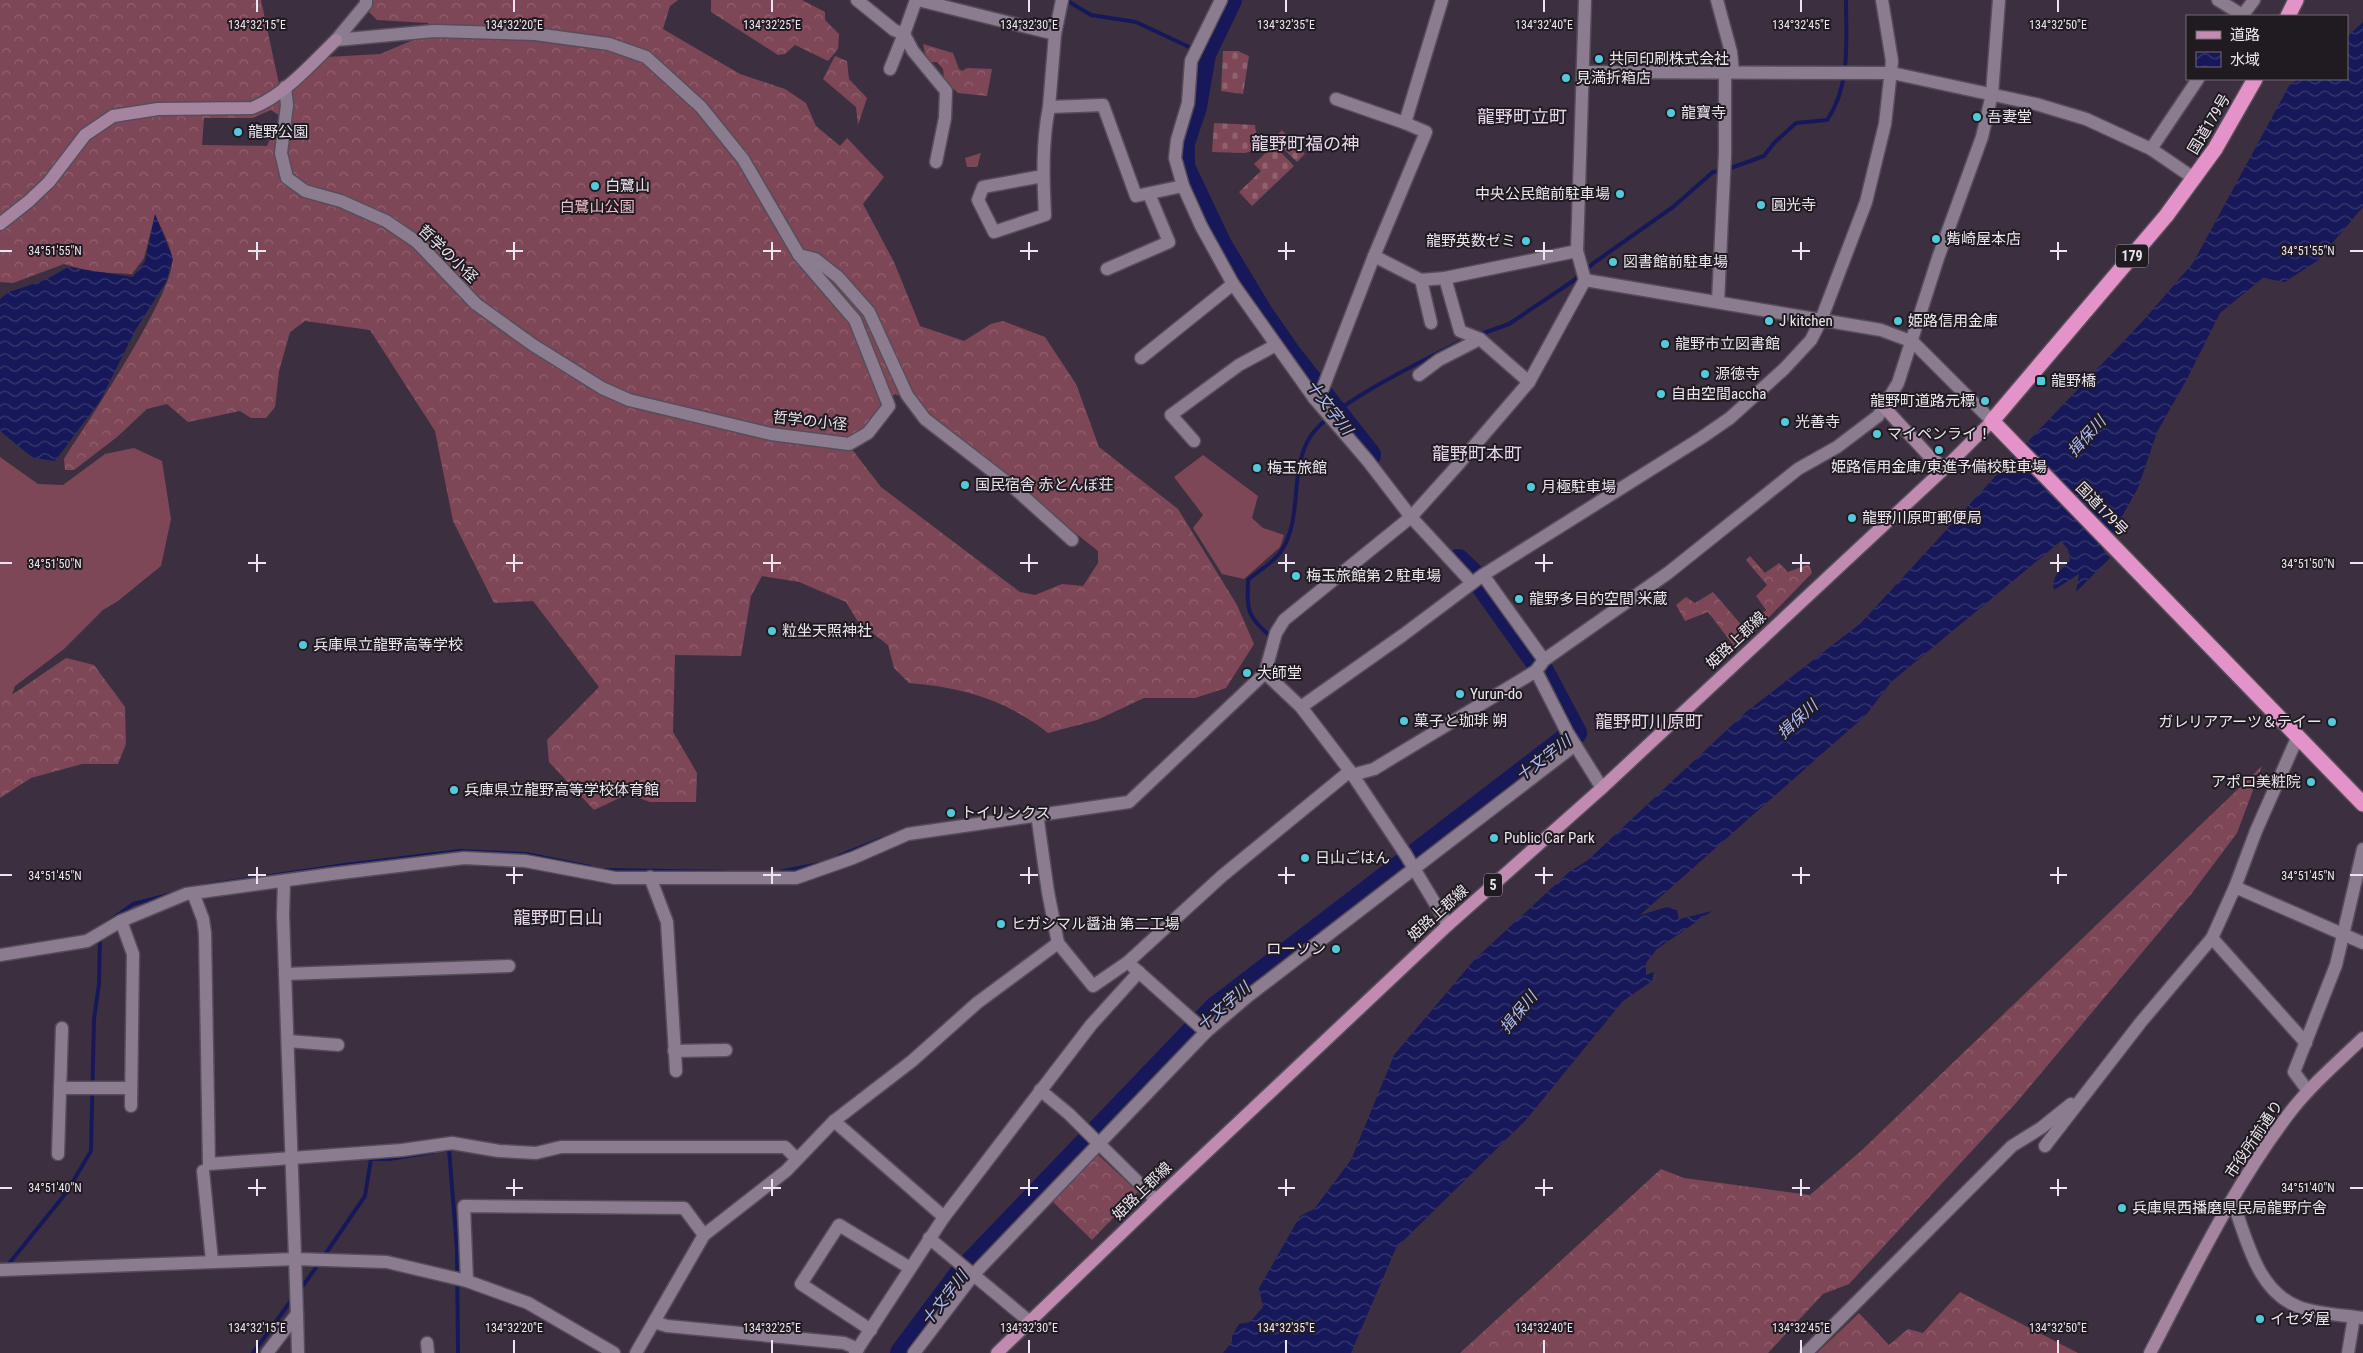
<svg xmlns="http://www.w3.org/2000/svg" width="2363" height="1353" font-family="'Roboto Condensed','Noto Sans JP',sans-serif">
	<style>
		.grass { fill: #7e4757 }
		.forest { fill: url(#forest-crowns); fill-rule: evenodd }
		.cemetery { fill: url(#cemetery-stones) }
		.water { fill: url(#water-waves) }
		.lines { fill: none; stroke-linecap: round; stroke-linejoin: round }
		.stream { stroke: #171859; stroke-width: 4 }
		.river { stroke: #171859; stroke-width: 24 }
		.street-casing { stroke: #574d5a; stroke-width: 15 }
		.secondary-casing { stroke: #574d5a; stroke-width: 15 }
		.primary-casing { stroke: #574d5a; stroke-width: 15 }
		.highway-casing { stroke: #574d5a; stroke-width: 18 }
		.street { stroke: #8b7d8f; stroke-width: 12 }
		.secondary { stroke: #a584a0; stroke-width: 12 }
		.primary { stroke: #c08ab1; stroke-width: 12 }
		.highway { stroke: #e393c7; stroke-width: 15 }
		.ticks { fill: none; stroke: #ece4ee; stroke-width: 2 }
		.poi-dot { fill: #53cadc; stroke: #201a21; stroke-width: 2 }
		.labels { text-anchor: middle; stroke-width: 4; stroke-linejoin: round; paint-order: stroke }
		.shield { fill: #201a21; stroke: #afa7b0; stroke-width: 1 }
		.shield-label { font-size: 14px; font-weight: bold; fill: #ece4ee }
		.poi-label { font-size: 15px; fill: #ece4ee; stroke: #201a21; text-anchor: start }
		.street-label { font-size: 15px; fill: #ece4ee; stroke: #201a21 }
		.park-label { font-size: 15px; fill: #f0bfcb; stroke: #201a21 }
		.water-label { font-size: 16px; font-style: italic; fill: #aebbf7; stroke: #201a21 }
		.quarter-label { font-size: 18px; fill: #e5d5e9; stroke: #201a21 }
		.ticks-label { font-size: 12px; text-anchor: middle; fill: #ece4ee; stroke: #201a21; stroke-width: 4; stroke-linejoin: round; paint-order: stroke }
	</style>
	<defs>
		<pattern id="forest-crowns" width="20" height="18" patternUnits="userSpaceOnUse" patternTransform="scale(1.25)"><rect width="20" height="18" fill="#7e4757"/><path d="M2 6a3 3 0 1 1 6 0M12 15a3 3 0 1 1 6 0" fill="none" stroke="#90616f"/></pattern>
		<pattern id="cemetery-stones" width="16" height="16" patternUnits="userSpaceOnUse" patternTransform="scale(1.25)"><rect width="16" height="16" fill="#7e4757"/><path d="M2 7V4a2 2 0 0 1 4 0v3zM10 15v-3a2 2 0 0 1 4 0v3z" fill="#90616f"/></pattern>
		<pattern id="water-waves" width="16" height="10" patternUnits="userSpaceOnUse" patternTransform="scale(1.25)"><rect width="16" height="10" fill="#171859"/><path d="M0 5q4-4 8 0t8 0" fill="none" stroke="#393971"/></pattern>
	</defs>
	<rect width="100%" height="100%" fill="#3c3040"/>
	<g class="grass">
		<polygon points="134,448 162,461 171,519 161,566 118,601 103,610 64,649 15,686 9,705 0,705 0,457 38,484 63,485 105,454"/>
		<polygon points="1203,455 1258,496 1252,518 1263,528 1284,535 1280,547 1244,579 1222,574 1193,528 1203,515 1174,477"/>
	</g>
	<g class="forest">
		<path d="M0 0H261L279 84 304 72 327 57 380 54 425 35 428 23 377 20 369 12 371 0H678L670 6 663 29 740 74 785 89 806 103 816 126 840 146 847 138 884 177 863 204 894 262 920 326 964 341 991 324 1003 321 1045 337 1076 384 1099 447 1178 509 1237 605 1254 644 1226 688 1195 698H1144L1097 720 1048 733C1007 700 961 687 909 683L894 668 888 645 858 622 846 602 799 582 762 576 751 596 741 656 675 655 673 732 697 773 696 802H650L628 794 594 810 549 762 547 740 599 687 533 601 494 603 453 521 435 431 370 330 305 321 290 332 279 371 275 407 266 418H251L240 411 188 422 167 404 147 409 117 437 74 470H65L64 459C85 426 178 289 172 257 170 244 161 227 155 215L144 258 132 274 93 272 64 264 13 283 0 282ZM271 110 280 116 267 146 202 145 204 118H252ZM895 394 907 399 1098 551V563L1083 586 1062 584 1035 595 1020 592 881 487 851 448 860 445 870 418Z"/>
		<polygon points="711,0 802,0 825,12 825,20 839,34 838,49 828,61 795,45 785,54 778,55 711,12"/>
		<polygon points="923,44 953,53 959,69 962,71 967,68 992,69 987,96 958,93 944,80 943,69 937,62 927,62"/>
		<polygon points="835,56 847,61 849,79 867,98 858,125 856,107 823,79"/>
		<polygon points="981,153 977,167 967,167 965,158"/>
		<polygon points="1750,556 1765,573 1779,563 1788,572 1809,564 1812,573 1737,650 1708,612 1685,621 1676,605 1686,597 1695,603 1713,592 1745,629 1766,610 1756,596 1767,585 1746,560"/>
		<polygon points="66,658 94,665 125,707 126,744 118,764 82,764 31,778 0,798 0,703"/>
		<polygon points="2262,766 2237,833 2192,893 2016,1103 1849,1284 1823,1294 1768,1353 1460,1353 1661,1169 1684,1178 1810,1195 1862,1150"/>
		<polygon points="1096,1153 1138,1192 1092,1240 1051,1200"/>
		<polygon points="1960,1292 2078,1353 1817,1353 1859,1313 1889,1345 1908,1329 1923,1333"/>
	</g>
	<g class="cemetery">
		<polygon points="1223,51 1238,51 1249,56 1243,94 1221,91"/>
		<polygon points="1214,123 1255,125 1258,149 1245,153 1212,152"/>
		<polygon points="1282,130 1305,154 1297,162 1273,139"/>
		<polygon points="1274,145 1294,166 1252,206 1239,192 1261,171 1254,164"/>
	</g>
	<g class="water">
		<path d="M2363 22V207L2317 261 2285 282 2263 278 2220 313 2188 377 2157 432 2138 488 2103 550 2110 558 2076 592 2079 574 2054 590C2051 576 2061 569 2070 561L2068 549 2061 541 1891 682 1866 715 1640 915 1667 907 1677 910 1679 919 1712 911 1657 949 1646 963V975L1654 972 1652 981 1623 1001 1526 1120 1396 1248 1351 1353H1223L1232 1342V1336L1239 1324 1250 1322 1263 1307 1259 1288 1300 1216 1314 1209 1351 1160 1394 1055 1475 959 1569 872 1588 860 1746 712 1861 623 2014 456 2142 322 2193 263 2289 86 2298 79H2347V37Z"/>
		<polygon points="155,214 173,259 166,282 136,329 100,401 55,461 33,458 0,431 0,299 9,292 45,280 68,267 133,277 145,261"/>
	</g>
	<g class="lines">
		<g class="stream">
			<polyline points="1066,0 1091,15 1136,22 1204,54"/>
			<path d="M1728 169 1764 156 1774 143 1796 123 1827 120C1851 86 1846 40 1846 0"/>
			<polyline points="1478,335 1509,324 1573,281 1595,262 1673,207 1713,172 1721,171"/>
			<path d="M1269 640 1270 636C1247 616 1247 611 1248 580 1258 571 1275 562 1282 550 1303 516 1289 471 1310 437 1330 405 1424 360 1460 342"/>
			<polyline points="839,856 881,839"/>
			<polyline points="602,870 725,872"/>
			<polyline points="779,872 819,864"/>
			<polyline points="208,885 345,865 460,851 526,854 590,867"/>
			<polyline points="101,927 133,904 172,894"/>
			<polyline points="445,1150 449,1149 457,1249 458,1353"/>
			<polyline points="324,1256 365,1196 371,1159 389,1159 433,1152"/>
			<polyline points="7,1266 66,1193 91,1151 94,1019 99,984 100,936"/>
			<polyline points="299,1291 320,1262"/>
			<polyline points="253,1353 293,1298"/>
		</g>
		<g class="river">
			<polyline points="1230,0 1204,54 1195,107 1183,143 1183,167 1220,245 1261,313 1291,356 1369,455"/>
			<polyline points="902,1353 961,1274 1215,1009 1575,733 1536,660 1481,583 1458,561"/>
		</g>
		<defs>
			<g id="street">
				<polyline points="857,0 894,30 904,34 916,0"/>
				<polyline points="918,0 1055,34"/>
				<polyline points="1062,0 1055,34 1049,107 1103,105 1136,196 1183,186"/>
				<polyline points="1221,0 1191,61 1188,103 1177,140 1175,158 1183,186 1201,226 1233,284 1314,398 1368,461 1411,517 1472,583"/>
				<polyline points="1717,0 1731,52 1733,72"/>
				<polyline points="2218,0 2244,16"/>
				<polyline points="2242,16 2254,0"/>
				<polyline points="904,34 913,51 946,91 945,118 936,162"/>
				<polyline points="336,40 366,4 366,0"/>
				<polyline points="890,69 904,34"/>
				<polyline points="1583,72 1892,73 2036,104 2086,119 2151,149 2195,179"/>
				<polyline points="285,87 287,105 281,153 287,178 305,191 341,201 386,221 417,242 476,304 533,345 602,388 629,400 771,434 849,444 868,433 889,406 855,320 799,255 743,159 701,107 646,57 609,44 535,34 434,31 336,40"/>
				<polyline points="1336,99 1405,123"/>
				<polyline points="2151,149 2198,79"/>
				<path d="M1043 176 983 187 978 200 994 232 1045 215C1043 178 1042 143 1049 107"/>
				<polyline points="799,255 815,259 838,277 869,312 907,395 925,419 1013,487 1072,540"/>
				<polyline points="1374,256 1421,280 1445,278 1577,251"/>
				<polyline points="1107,269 1169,242 1149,194"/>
				<polyline points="1445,278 1460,331 1480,339"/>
				<polyline points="1421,280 1431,323"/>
				<polyline points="1585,280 1881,330 1913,342 1992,421"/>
				<polyline points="1718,302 1725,154 1725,72"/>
				<polyline points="1141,358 1233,284"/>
				<polyline points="1419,375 1439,360 1480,339 1529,382"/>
				<polyline points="1314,398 1323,388 1374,256 1426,132 1405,123 1442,0"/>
				<polyline points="1194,441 1171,415 1239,365 1276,345"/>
				<polyline points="1483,575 1544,660"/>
				<polyline points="1536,671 1567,732 1602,788"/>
				<polyline points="1265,673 1301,707 1350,771 1406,855 1448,925"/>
				<polyline points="1301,707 1403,635 1483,575 1701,438 1730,418 1784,369 1811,340 1821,320 1866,202 1885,124 1892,61 1882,0"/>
				<polyline points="1352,775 1374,769 1536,671 1544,660 1668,573 1798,469 1837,447 1878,416 1898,383 1938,258 1982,137 1992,94 1999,0"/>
				<polyline points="1037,814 1048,892 1058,943 1093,986 1128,962 1222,876 1350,771"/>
				<polyline points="650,877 667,922 676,1071"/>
				<polyline points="2235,887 2256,831 2298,736"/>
				<polyline points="193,893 203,919 205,933 209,1164 402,1150 452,1143 499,1151 536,1153 561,1147 785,1147 797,1159"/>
				<polyline points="121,921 133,954 131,1106"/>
				<polyline points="2212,938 2235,887 2363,943"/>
				<polyline points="0,955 87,941 121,921 186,894 332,874 464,858 525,861 615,878 796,878 853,858 908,834 1129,802 1265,673 1276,633 1284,620 1411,517 1456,467 1529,382 1585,280 1577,251 1585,0"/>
				<polyline points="1133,967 1206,1032"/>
				<polyline points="285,974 509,966"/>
				<polyline points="288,1041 338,1045"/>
				<polyline points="674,1051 726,1050"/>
				<polyline points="60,1088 131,1088"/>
				<polyline points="1040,1090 1069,1114 1156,1200"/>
				<polyline points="2308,1091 2294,1072 2336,965 2363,849"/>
				<polyline points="834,1121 944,1217"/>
				<polyline points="2045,1146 2141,1022 2212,938 2306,1043"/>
				<polyline points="58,1154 62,1028"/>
				<polyline points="203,1171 212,1261"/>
				<path d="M2232 1200C2247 1238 2256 1291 2299 1307 2318 1314 2343 1315 2363 1318"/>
				<polyline points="929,1238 1029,1321"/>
				<polyline points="0,1270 296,1259 387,1262 467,1281 528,1303 614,1353"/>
				<polyline points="467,1281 464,1206 684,1208 704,1235"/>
				<polyline points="297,1314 298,1353"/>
				<polyline points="654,1322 667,1326 844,1343 858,1349"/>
				<polyline points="871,1330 801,1284 839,1225 910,1268"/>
				<polyline points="427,1343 428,1353"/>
				<polyline points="267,1353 297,1314 283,915 284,881"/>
				<polyline points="636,1353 704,1235 786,1171 834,1121 912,1061 977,1003 1058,943"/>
				<polyline points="855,1353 944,1217 1091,1025 1139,972"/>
				<polyline points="914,1353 974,1274 1206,1032 1247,997 1575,745"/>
				<polyline points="1806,1353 2012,1146 2041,1128 2071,1104"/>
				<polyline points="2348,1353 2354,1317"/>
			</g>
			<g id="secondary">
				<path d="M0 224 29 201 49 182 85 135 113 116 158 109 252 108C285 95 311 64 336 40"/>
				<polyline points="1884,407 1930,457 1945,468"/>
				<path d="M2150 1353C2193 1271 2234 1185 2291 1111 2312 1084 2338 1062 2363 1038"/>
			</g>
			<polyline id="primary" points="997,1353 1156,1200 1448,925 1602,788 1945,468 1992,421"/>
			<g id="highway">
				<polyline points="2288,16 2296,0"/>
				<polyline points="2255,79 2215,149 2166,216 1992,421 2363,804"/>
			</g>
		</defs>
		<use href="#street" class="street-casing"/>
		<use href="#secondary" class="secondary-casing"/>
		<use href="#primary" class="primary-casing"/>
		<use href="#highway" class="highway-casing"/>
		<use href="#street" class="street"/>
		<use href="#secondary" class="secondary"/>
		<use href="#primary" class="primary"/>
		<use href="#highway" class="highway"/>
	</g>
	<path class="ticks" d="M257 0V12M514 0V12M772 0V12M1029 0V12M1286 0V12M1544 0V12M1801 0V12M2058 0V12M257 242V260M514 242V260M772 242V260M1029 242V260M1286 242V260M1544 242V260M1801 242V260M2058 242V260M0 251H12M248 251H266M506 251H523M763 251H781M1020 251H1038M1278 251H1295M1535 251H1553M1792 251H1810M2050 251H2067M2350 251H2363M257 554V572M514 554V572M772 554V572M1029 554V572M1286 554V572M1544 554V572M1801 554V572M2058 554V572M0 563H12M248 563H266M506 563H523M763 563H781M1020 563H1038M1278 563H1295M1535 563H1553M1792 563H1810M2050 563H2067M2350 563H2363M257 867V884M514 867V884M772 867V884M1029 867V884M1286 867V884M1544 867V884M1801 867V884M2058 867V884M0 875H12M248 875H266M506 875H523M763 875H781M1020 875H1038M1278 875H1295M1535 875H1553M1792 875H1810M2050 875H2067M2350 875H2363M257 1179V1196M514 1179V1196M772 1179V1196M1029 1179V1196M1286 1179V1196M1544 1179V1196M1801 1179V1196M2058 1179V1196M0 1188H12M248 1188H266M506 1188H523M763 1188H781M1020 1188H1038M1278 1188H1295M1535 1188H1553M1792 1188H1810M2050 1188H2067M2350 1188H2363M257 1340V1353M514 1340V1353M772 1340V1353M1029 1340V1353M1286 1340V1353M1544 1340V1353M1801 1340V1353M2058 1340V1353"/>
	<g class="poi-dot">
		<circle cx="1599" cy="59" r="5"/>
		<circle cx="1566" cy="78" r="5"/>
		<circle cx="1671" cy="113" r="5"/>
		<circle cx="1977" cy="117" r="5"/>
		<circle cx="238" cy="132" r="5"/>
		<circle cx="595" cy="186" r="5"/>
		<circle cx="1620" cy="194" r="5"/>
		<circle cx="1761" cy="205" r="5"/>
		<circle cx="1936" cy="239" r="5"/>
		<circle cx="1526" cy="241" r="5"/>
		<circle cx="1613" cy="262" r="5"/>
		<circle cx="1769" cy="321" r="5"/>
		<circle cx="1898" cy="321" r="5"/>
		<circle cx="1665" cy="344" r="5"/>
		<circle cx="1705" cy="374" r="5"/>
		<rect x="2036" y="376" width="10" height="10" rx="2.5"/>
		<circle cx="1661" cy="394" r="5"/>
		<circle cx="1985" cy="401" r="5"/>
		<circle cx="1785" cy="422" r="5"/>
		<circle cx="1877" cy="434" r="5"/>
		<circle cx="1939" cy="450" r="5"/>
		<circle cx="1257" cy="468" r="5"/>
		<circle cx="965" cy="485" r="5"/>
		<circle cx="1531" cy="487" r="5"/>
		<circle cx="1852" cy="518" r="5"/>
		<circle cx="1296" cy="576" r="5"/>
		<circle cx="1519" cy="599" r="5"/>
		<circle cx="772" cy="631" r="5"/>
		<circle cx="303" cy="645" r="5"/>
		<circle cx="1247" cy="673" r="5"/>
		<circle cx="1460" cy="694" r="5"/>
		<circle cx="1404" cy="721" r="5"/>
		<circle cx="2332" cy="722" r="5"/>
		<circle cx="2311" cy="782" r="5"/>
		<circle cx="454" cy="790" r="5"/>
		<circle cx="951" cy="813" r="5"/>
		<circle cx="1494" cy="838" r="5"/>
		<circle cx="1305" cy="858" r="5"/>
		<circle cx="1001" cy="924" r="5"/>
		<circle cx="1336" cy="949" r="5"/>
		<circle cx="2122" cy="1208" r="5"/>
		<circle cx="2260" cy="1319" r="5"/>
	</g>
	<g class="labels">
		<g class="shield">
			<rect x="2116" y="244.5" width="32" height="23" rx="4"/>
			<rect x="1484" y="873.5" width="18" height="23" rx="4"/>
		</g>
		<g class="shield-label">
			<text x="2132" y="261">179</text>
			<text x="1493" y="890">5</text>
		</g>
		<g class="poi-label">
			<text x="1609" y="64">共同印刷株式会社</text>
			<text x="1576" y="83">見満折箱店</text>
			<text x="1681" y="118">龍寶寺</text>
			<text x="1987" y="122">吾妻堂</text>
			<text x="248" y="137">龍野公園</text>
			<text x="605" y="191">白鷺山</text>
			<text x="1610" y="199" text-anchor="end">中央公民館前駐車場</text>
			<text x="1771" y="210">圓光寺</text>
			<text x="1946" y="244">觜崎屋本店</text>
			<text x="1516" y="246" text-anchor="end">龍野英数ゼミ</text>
			<text x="1623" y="267">図書館前駐車場</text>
			<text x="1779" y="326">J kitchen</text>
			<text x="1908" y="326">姫路信用金庫</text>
			<text x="1675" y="349">龍野市立図書館</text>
			<text x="1715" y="379">源徳寺</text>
			<text x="2051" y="386">龍野橋</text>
			<text x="1671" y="399">自由空間accha</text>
			<text x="1975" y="406" text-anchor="end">龍野町道路元標</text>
			<text x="1795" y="427">光善寺</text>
			<text x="1887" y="439">マイペンライ！</text>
			<text x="1939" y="472" text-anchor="middle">姫路信用金庫/東進予備校駐車場</text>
			<text x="1267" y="473">梅玉旅館</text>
			<text x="975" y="490">国民宿舎 赤とんぼ荘</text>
			<text x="1541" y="492">月極駐車場</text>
			<text x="1862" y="523">龍野川原町郵便局</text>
			<text x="1306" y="581">梅玉旅館第２駐車場</text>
			<text x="1529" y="604">龍野多目的空間 米蔵</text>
			<text x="782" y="636">粒坐天照神社</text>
			<text x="313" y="650">兵庫県立龍野高等学校</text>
			<text x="1257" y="678">大師堂</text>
			<text x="1470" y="699">Yurun-do</text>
			<text x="1414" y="726">菓子と珈琲 朔</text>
			<text x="2322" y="727" text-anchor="end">ガレリアアーツ＆テイー</text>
			<text x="2301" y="787" text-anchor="end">アポロ美粧院</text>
			<text x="464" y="795">兵庫県立龍野高等学校体育館</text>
			<text x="961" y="818">トイリンクス</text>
			<text x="1504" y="843">Public Car Park</text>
			<text x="1315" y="863">日山ごはん</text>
			<text x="1011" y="929">ヒガシマル醤油 第二工場</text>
			<text x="1326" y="954" text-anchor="end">ローソン</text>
			<text x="2132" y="1213">兵庫県西播磨県民局龍野庁舎</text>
			<text x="2270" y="1324">イセダ屋</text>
		</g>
		<g class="street-label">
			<text transform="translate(2209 124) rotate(-59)" y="5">国道179号</text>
			<text transform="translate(448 254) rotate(44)" y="5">哲学の小径</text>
			<text transform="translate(810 421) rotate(6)" y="5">哲学の小径</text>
			<text transform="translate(2102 509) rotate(46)" y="5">国道179号</text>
			<text transform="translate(1736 640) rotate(-43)" y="5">姫路上郡線</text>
			<text transform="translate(1438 913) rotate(-42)" y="5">姫路上郡線</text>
			<text transform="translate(2254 1139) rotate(-56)" y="5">市役所前通り</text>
			<text transform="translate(1142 1191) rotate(-44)" y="5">姫路上郡線</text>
		</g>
		<g class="park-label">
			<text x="597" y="212">白鷺山公園</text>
		</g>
		<g class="water-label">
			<text transform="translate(1330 407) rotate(52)" y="6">十文字川</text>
			<text transform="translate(2086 436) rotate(-48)" y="6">揖保川</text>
			<text transform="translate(1797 719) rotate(-43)" y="6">揖保川</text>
			<text transform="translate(1543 758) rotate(-37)" y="6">十文字川</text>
			<text transform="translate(1223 1006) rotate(-41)" y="6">十文字川</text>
			<text transform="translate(1518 1012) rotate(-51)" y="6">揖保川</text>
			<text transform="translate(944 1298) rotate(-52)" y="6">十文字川</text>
		</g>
		<g class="quarter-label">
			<text x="1522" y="123">龍野町立町</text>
			<text x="1305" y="150">龍野町福の神</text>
			<text x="1477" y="460">龍野町本町</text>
			<text x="1649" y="728">龍野町川原町</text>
			<text x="558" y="924">龍野町日山</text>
		</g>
	</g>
	<g class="ticks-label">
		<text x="257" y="29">134°32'15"E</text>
		<text x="514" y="29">134°32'20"E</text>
		<text x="772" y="29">134°32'25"E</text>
		<text x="1029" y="29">134°32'30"E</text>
		<text x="1286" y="29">134°32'35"E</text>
		<text x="1544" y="29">134°32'40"E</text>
		<text x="1801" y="29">134°32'45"E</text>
		<text x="2058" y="29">134°32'50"E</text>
		<text x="55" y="255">34°51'55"N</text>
		<text x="2308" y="255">34°51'55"N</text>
		<text x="55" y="568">34°51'50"N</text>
		<text x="2308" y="568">34°51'50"N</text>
		<text x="55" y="880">34°51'45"N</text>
		<text x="2308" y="880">34°51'45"N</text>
		<text x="55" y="1192">34°51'40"N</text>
		<text x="2308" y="1192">34°51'40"N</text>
		<text x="257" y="1332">134°32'15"E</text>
		<text x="514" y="1332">134°32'20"E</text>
		<text x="772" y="1332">134°32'25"E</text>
		<text x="1029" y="1332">134°32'30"E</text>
		<text x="1286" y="1332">134°32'35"E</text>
		<text x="1544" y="1332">134°32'40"E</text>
		<text x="1801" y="1332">134°32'45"E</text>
		<text x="2058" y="1332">134°32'50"E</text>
	</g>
	<rect x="2186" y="15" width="162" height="65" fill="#201a21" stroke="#726b73"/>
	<rect x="2196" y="31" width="25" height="8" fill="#c08ab1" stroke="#726b73"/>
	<text x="2230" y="40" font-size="15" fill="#ece4ee">道路</text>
	<rect x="2196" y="52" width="25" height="15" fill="url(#water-waves)" stroke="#726b73"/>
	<text x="2230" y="65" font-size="15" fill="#ece4ee">水域</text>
</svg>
